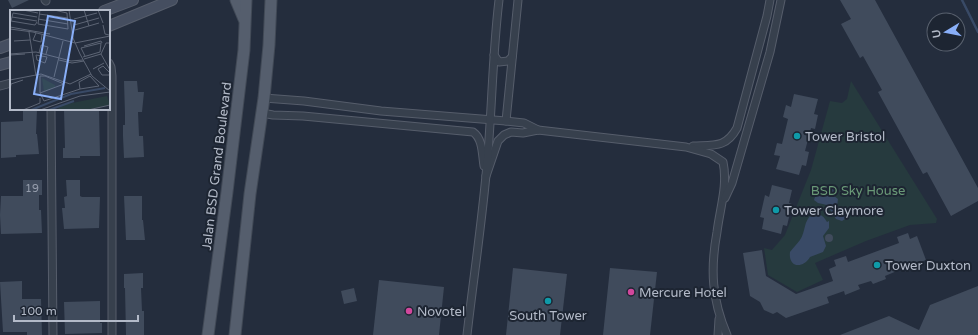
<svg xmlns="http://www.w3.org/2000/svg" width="978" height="335" font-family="'Varela Round',sans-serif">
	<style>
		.green { fill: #263a3e }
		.water { fill: #394a66 }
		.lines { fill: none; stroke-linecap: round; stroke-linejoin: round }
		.stream { stroke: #394a66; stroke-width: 2.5 }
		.building { fill: #404b5c }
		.minor-casing { stroke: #565d6b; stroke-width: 9 }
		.secondary-casing { stroke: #565d6b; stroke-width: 12 }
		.primary-casing { stroke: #414956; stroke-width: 13 }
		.minor { stroke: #37404d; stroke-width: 7 }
		.secondary { stroke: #454e60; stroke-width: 10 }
		.primary { stroke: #555e6d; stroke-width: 11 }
		.culture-dot { fill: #0f9aa8; stroke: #1d2532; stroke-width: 1.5 }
		.hotel-dot { fill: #d1479c; stroke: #1d2532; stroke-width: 1.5 }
		.labels { text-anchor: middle; stroke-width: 4; stroke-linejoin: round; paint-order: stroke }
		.number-label { font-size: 11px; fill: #969ead }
		.poi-label { font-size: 13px; fill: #b3bac8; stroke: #1d2532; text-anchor: start }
		.street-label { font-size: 13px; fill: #b3bac8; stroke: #1d2532 }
		.park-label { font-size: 13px; fill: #6a9977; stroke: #1d2532 }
		.inset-river { fill: none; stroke: #394a66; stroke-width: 2 }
		.inset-road { fill: none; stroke: #5d6575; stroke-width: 1 }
		.view { fill: #89aff8; fill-opacity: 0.15; stroke: #89aff8; stroke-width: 2 }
		.inset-edge { fill: none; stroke: #b3bac8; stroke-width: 2 }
	</style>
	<rect width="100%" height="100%" fill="#242d3d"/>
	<polygon class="green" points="851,81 937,219 936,223 910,225 866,241 815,263 823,280 797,292 768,275 764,248 772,250 785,235 811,170 830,101 842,103 847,99"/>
	<g class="water">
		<polygon points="833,187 836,190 834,196 838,199 837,206 845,213 845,219 842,221 836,219 827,205 818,203 814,200 815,197 822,193 823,189"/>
		<path d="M812 214C819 213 823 215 827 222L829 221V228L823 236 826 246 823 252 810 257C803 269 788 268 790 252 793 248 797 244 800 240 806 231 803 222 812 214Z"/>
	</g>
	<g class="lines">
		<polyline class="stream" points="962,0 978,32"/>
	</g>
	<g class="building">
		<polygon points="8,0 29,0 12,8"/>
		<polygon points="840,0 875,0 978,188 978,201 951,216 927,172 923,174 878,92 882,90 863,56 860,58 841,24 851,19"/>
		<polygon points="124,81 137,81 138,92 144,92 142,112 138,112 139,136 143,136 144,157 124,158 123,136 123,125 125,125 125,114"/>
		<polygon points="794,94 818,99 814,114 818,115 815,129 811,128 805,151 809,152 806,166 802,165 799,175 776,169 780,156 774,155 777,143 782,144 788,119 783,117 786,105 791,107"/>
		<polygon points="23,109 37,109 36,134 37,134 39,154 16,155 16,157 1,158 1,122 23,121"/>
		<polygon points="64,109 99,109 100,156 80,156 80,158 63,158 63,148 65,148"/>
		<polygon points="23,180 42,180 42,195 39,195 39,210 41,210 42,233 1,234 0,215 1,196 23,196"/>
		<polygon points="66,180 80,180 80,196 82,197 100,197 99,228 64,229 62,208 65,208 64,197 67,196"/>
		<polygon points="772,185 792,190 789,203 792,204 787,226 783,225 781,234 762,229 764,218 760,217 765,195 769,197"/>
		<polygon points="124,196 142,196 142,220 143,220 145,240 126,240"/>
		<polygon points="908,233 910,239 917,236 926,260 918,263 920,267 906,272 904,268 885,276 886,279 873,284 871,281 858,285 860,289 845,295 844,291 827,297 829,303 786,318 777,312 773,314 764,310 760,302 750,296 743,253 762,250 766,276 796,294 833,281 829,269 836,266 834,260 846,256 848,262 899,243 897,237"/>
		<circle cx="829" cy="238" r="4"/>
		<polygon points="513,268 567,274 560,335 506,335"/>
		<polygon points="610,268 657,272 650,335 603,335"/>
		<polygon points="143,273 143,288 141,288 142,311 144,311 144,335 126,335 125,288 124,288 124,274"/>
		<polygon points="379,280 444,287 439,335 373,335"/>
		<polygon points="22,281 22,299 41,299 42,335 27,335 27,332 3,332 0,282"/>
		<polygon points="978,286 978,335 840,335 889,316 919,330 930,305"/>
		<polygon points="354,288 357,301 344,304 341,291"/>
		<polygon points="100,301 100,323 102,323 102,333 65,334 64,302"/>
	</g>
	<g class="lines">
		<defs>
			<g id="minor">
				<polyline points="45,0 46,1"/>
				<polyline points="494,55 499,62 508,61 512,57"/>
				<polyline points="109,63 111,67 112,76 112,335"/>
				<polyline points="0,86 11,83"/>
				<polyline points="264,98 304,101 381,111 506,121 524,123 538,130"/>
				<polyline points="51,109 53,335"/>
				<path d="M262 113 273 115 303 116 473 132C483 139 482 154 484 166"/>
				<polyline points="506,121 518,0"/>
				<path d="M693 146C714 145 726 148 737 128L767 16 770 0"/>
				<path d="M486 176 498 141 504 135 511 132 523 133 538 130 686 147 711 154 723 162C728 185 720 208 717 232 710 270 712 300 727 335"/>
				<polyline points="725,198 732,183 770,52 781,0"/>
				<path d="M467 335C473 282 481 229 486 175 492 117 492 58 499 0"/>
				<polyline points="718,335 719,319"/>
			</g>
			<g id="secondary">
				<polyline points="104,11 133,0"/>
				<polyline points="109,26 172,0"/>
				<polyline points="0,48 11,44"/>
				<polyline points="0,65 11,62"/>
			</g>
			<g id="primary">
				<polyline points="236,0 244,19"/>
				<polyline points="208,335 227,192 244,50 246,0"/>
				<polyline points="235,335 250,194 264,98 269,45 271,0"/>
			</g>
		</defs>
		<use href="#minor" class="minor-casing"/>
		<use href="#secondary" class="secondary-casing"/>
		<use href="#primary" class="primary-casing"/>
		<use href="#minor" class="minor"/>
		<use href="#secondary" class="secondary"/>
		<use href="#primary" class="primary"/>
	</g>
	<g class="culture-dot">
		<circle cx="797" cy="136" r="4"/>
		<circle cx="776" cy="210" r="4"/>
		<circle cx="877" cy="265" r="4"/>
		<circle cx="548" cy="301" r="4"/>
	</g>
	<g class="hotel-dot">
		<circle cx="631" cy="292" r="4"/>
		<circle cx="409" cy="311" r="4"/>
	</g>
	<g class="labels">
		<g class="number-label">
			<text x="32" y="192">19</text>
		</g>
		<g class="poi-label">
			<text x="805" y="141">Tower Bristol</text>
			<text x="784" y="215">Tower Claymore</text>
			<text x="885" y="270">Tower Duxton</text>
			<text x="639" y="297">Mercure Hotel</text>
			<text x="417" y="316">Novotel</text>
			<text x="548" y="320" text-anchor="middle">South Tower</text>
		</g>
		<g class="street-label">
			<text transform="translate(216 166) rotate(-83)" y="5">Jalan BSD Grand Boulevard</text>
		</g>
		<g class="park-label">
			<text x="858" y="195">BSD Sky House</text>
		</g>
	</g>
	<g transform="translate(10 10)">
		<rect width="100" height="100" fill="#242d3d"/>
		<path d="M32 68 45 75V77L34 82ZM97 86 100 95 75 100H47L52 95Z" fill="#263a3e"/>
		<path class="inset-river" d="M21 100 61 84 95 78M39 100 64 91"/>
		<path class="inset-road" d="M13 0 28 3M30 0 28 14 58 19 57 3 44 0M59 0 63 28 70 44 82 66 100 81M74 0 79 16M88 0 93 13M29 4 58 8M2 7 27 11M28 9 58 14M64 9 87 3M27 12 25 15 1 11 3 3 27 7M64 15 89 8M93 15 95 24 99 25M0 17 40 24M0 19 23 22 65 33 100 26M65 20 89 13M19 22 26 66M26 23 23 30 31 32 32 25M4 31 20 30M100 33H96L91 44 100 60M74 36 91 31 92 33M29 43 31 35 38 37 36 44M0 44 26 42 61 51 73 50M0 45 15 44M26 45 37 47 35 53 27 50ZM75 46 71 38 91 33M73 47 90 42 91 33M74 49 91 44M49 50 62 53 74 51M83 59 94 53M100 63 93 56 88 59 92 65H100M30 66H35L54 74 30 83ZM80 66 89 76 70 79 69 72ZM44 67 53 31M0 70 31 64 60 74 81 64M0 80 1 74 13 70M30 83 34 91 70 79M13 100 30 93V88M30 100 70 86 100 82M78 100 100 95"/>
		<path class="view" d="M38 6 65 11 51 89 24 84Z"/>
		<rect width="100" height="100" class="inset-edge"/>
	</g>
	<g transform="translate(946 32) rotate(260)"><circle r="19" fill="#1d2532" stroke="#59616e"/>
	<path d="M0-3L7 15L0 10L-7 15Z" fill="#89aff8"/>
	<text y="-6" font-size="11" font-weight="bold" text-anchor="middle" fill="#b3bac8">U</text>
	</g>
	<path d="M14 315v6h124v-6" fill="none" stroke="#b3bac8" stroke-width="2"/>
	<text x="20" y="315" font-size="12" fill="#b3bac8" stroke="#1d2532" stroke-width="3" paint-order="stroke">100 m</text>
</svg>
